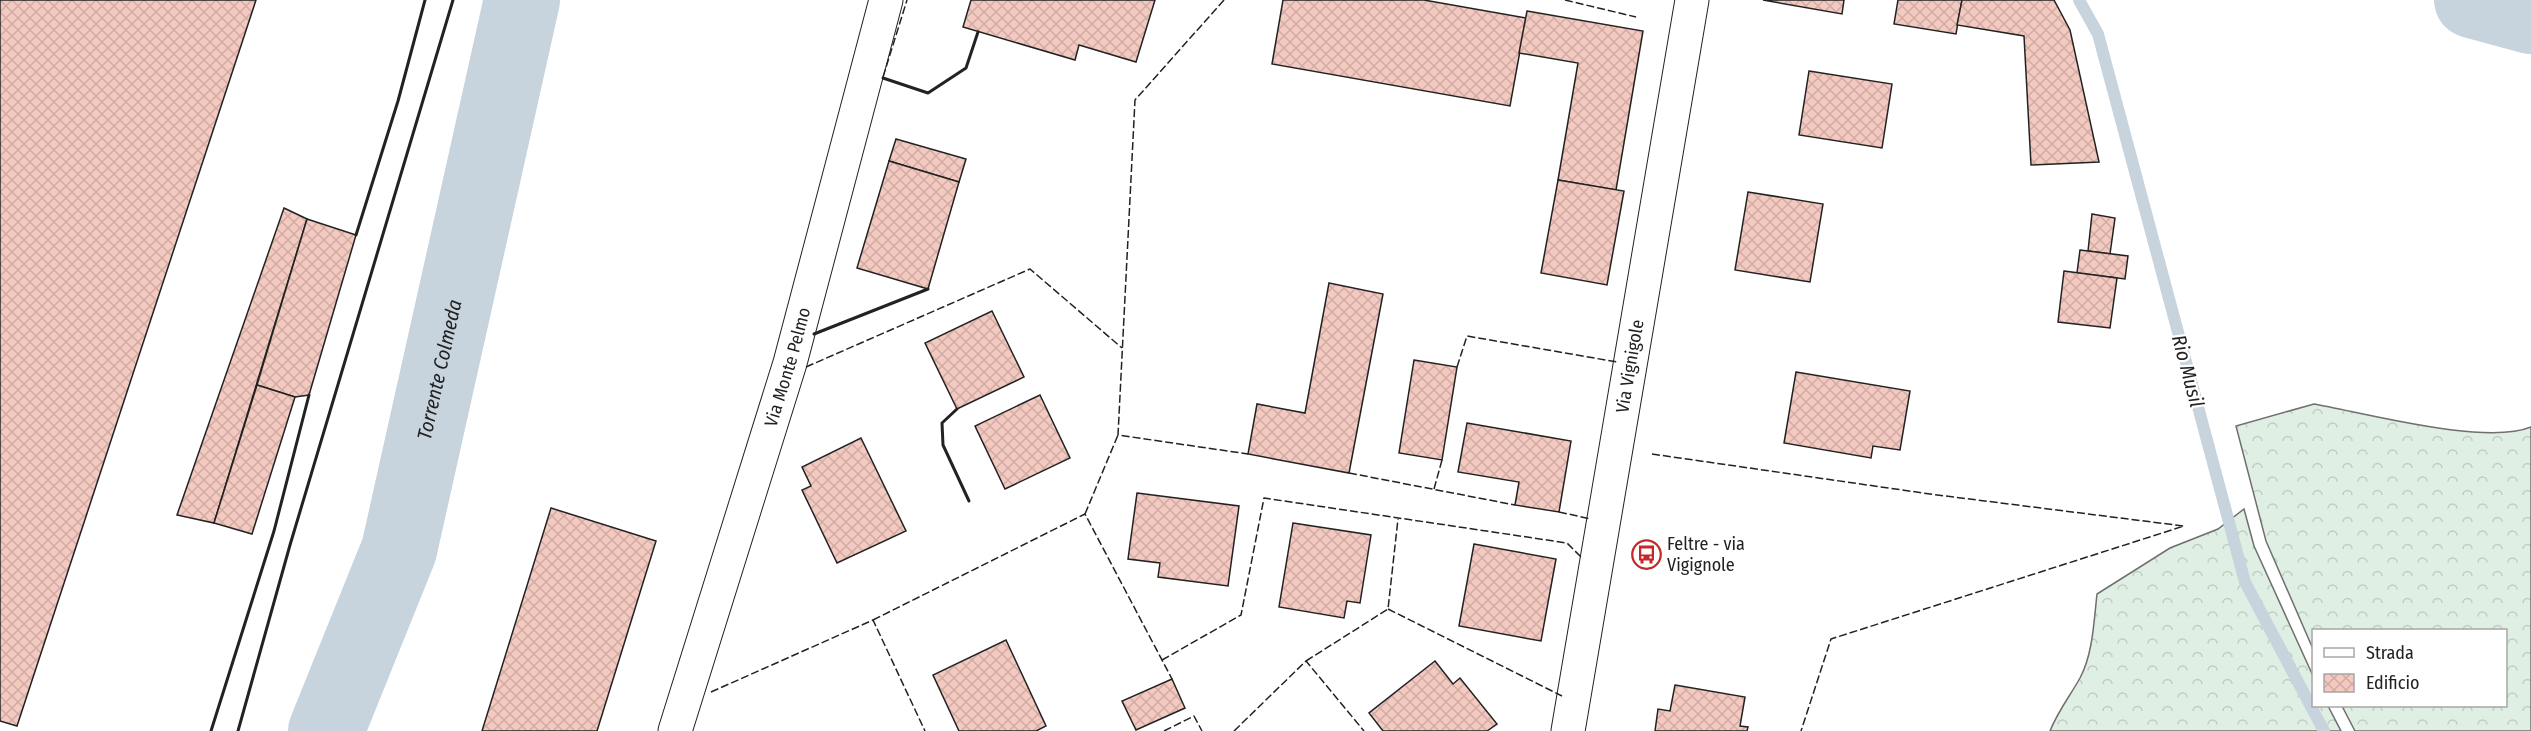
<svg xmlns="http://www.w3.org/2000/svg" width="2531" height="731" font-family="'Fira Sans Condensed',sans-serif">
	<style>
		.forest { fill: url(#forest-crowns); stroke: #6f6f6f; stroke-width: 1.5 }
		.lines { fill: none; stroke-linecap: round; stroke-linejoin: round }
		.stream { stroke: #c7d3dd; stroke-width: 12 }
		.river { stroke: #c7d3dd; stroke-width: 76 }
		.building { fill: url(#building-cross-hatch); stroke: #222; stroke-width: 1.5 }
		.minor-casing { stroke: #222; stroke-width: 35 }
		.tertiary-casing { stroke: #222; stroke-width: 35 }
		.minor { stroke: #fff; stroke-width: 33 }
		.tertiary { stroke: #fff; stroke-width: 33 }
		.fence { stroke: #222; stroke-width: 1.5; stroke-dasharray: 8 3; stroke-linecap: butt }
		.wall { stroke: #222; stroke-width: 3 }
		.labels { text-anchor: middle; stroke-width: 4.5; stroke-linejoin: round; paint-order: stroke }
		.street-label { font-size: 18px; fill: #222; stroke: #fff }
		.poi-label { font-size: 18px; fill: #222; stroke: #fff; text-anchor: start }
		.water-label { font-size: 20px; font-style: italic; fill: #222; stroke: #fff }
	</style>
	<defs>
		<pattern id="forest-crowns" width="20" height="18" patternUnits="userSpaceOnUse" patternTransform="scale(1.5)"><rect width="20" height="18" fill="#e0efe3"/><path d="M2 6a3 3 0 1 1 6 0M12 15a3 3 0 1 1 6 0" fill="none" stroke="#c0cdc2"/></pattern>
		<pattern id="building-cross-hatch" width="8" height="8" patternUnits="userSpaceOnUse" patternTransform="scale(1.5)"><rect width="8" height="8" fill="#f3c9c0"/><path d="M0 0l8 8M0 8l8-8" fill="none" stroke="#d0aca5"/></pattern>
	</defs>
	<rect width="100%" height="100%" fill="#fff"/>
	<g class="forest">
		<path d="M2314 404C2365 413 2486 446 2531 427V731H2355L2342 706H2506V630H2314L2313 649 2266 541 2236 426Z"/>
		<path d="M2244 509 2254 546 2313 676 2314 706H2328L2341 731H2050C2058 711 2070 696 2080 678 2093 654 2094 620 2097 594L2170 548 2218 529Z"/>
	</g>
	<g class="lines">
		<polyline class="stream" points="2079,0 2098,34 2245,582 2324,731"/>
		<g class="river">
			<polyline points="2472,0 2531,16"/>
			<path id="s1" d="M326 731 399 550 522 0"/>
		</g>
	</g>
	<g class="building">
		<polygon points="0,0 256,0 17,726 0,721"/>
		<polygon points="971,0 1155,0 1136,62 1079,45 1075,60 963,27"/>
		<polygon points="1283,0 1424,0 1526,18 1510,106 1272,64"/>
		<polygon points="1763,0 1844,0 1842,14"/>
		<polygon points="1898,0 1962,0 1956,34 1894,24"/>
		<polygon points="1962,0 2054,0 2070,30 2099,162 2031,165 2024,36 1957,25"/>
		<polygon points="1527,11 1643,31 1616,190 1558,180 1578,63 1519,53"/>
		<polygon points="1809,71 1892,84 1882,148 1799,135"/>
		<polygon points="896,139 966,159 959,182 889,161"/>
		<polygon points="889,161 959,182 928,289 857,268"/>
		<polygon points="1558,180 1624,191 1607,285 1541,273"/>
		<polygon points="1748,192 1823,204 1810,282 1735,270"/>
		<polygon points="284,208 307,219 214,523 177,515"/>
		<polygon points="2092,214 2115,218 2110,254 2088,251"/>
		<polygon points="307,219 356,235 309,395 295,397 257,385"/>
		<polygon points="2080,250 2128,256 2125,279 2077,273"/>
		<polygon points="2064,271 2117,278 2110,328 2058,322"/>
		<polygon points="1329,283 1383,294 1349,473 1248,454 1257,404 1305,413"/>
		<polygon points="992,311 1024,377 957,409 925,343"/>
		<polygon points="1414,360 1457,367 1442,460 1399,453"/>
		<polygon points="1796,372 1910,391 1900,450 1873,446 1871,458 1784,443"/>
		<polygon points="257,385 295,397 252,534 214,523"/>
		<polygon points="1040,395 1070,458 1005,489 975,426"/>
		<polygon points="1467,423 1571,441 1559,512 1515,505 1519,482 1458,472"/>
		<polygon points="861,438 906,531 837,563 802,490 811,486 802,467"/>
		<polygon points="1137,493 1239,506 1228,586 1158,577 1160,563 1128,559"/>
		<polygon points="551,508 656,541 597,731 482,731"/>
		<polygon points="1293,523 1371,535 1360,603 1347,601 1344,618 1279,607"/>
		<polygon points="1474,544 1556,559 1541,641 1459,626"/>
		<polygon points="1006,640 1046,726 1036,731 959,731 933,675"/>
		<polygon points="1435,661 1453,684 1460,678 1497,724 1487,731 1383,731 1369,713"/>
		<polygon points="1172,679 1185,708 1136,730 1122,701"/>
		<polygon points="1675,685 1745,697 1740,726 1748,727 1747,731 1655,731 1658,709 1670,711"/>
	</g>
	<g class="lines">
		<defs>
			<g id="minor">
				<path id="s2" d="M675 731 790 363 886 0"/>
			</g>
			<g id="tertiary">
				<path id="s3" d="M1568 731 1692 0"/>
			</g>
		</defs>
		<use href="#minor" class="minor-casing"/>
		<use href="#tertiary" class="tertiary-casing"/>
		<use href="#minor" class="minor"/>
		<use href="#tertiary" class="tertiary"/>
		<g class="fence">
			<polyline points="1224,0 1135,100 1118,435 1248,454"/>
			<polyline points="1565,0 1636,17"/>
			<polyline points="883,77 907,0"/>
			<polyline points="806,367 1030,269 1122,348"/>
			<polyline points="1457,367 1467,336 1617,362"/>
			<polyline points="1652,454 1930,494 2184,526 1831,639 1801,731"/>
			<polyline points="1349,473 1515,505"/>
			<polyline points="1434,489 1442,460"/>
			<polyline points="1559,512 1591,519"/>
			<polyline points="1085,514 1118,435"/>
			<polyline points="1388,609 1562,696"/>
			<polyline points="873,620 1085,514 1172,679"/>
			<polyline points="1162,660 1241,615 1264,498 1567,543 1583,559"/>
			<polyline points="1306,661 1388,609 1398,519"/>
			<polyline points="711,692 873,620 925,731"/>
			<polyline points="1164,731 1194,716 1202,731"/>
			<polyline points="1234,731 1306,661 1364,731"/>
		</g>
		<g class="wall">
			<polyline points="883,78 928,93 966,68 978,32"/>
			<polyline points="356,235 398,101 425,0"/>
			<polyline points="814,334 928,289"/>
			<polyline points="957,409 942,423 943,445 969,501"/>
			<polyline points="211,731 274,531 309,395"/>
			<polyline points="238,731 290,545 453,0"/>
		</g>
	</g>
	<defs>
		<symbol id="bus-ring" viewBox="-11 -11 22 22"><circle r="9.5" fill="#fff" stroke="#c62828" stroke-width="1.5"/><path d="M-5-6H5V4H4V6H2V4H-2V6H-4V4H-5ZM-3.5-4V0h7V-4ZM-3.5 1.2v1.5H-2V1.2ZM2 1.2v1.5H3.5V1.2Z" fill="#c62828"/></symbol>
	</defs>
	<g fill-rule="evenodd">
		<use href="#bus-ring" x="1630" y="538" width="33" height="33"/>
	</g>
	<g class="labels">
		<g class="street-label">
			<text dy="6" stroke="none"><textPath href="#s3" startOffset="370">Via Vignigole</textPath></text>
			<text dy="6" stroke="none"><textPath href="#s2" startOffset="381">Via Monte Pelmo</textPath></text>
		</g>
		<g class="poi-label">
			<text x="1667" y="550">Feltre - via<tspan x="1667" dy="21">Vigignole</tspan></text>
		</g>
		<g class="water-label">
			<text dy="7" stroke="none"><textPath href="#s1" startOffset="380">Torrente Colmeda</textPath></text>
			<text transform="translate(2188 371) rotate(75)" y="7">Rio Musil</text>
		</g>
	</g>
	<rect x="2312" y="629" width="195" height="78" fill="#ffffff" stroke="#a7a7a7" stroke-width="1.5"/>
	<rect x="2324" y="648" width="30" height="9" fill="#ffffff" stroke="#a7a7a7" stroke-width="1.5"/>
	<text x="2366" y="659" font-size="18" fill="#222222">Strada</text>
	<rect x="2324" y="674" width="30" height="18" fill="url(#building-cross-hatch)" stroke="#a7a7a7" stroke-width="1.5"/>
	<text x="2366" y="689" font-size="18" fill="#222222">Edificio</text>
</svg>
